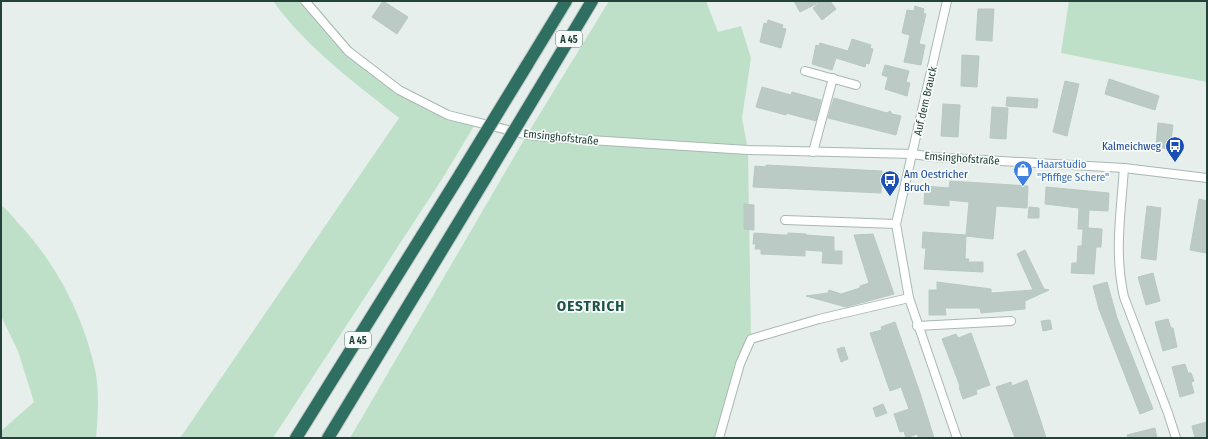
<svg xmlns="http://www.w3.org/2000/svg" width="1208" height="439" font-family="'Fira Sans Condensed',sans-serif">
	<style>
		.green { fill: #bfe0c8 }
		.building { fill: #bbcac4; stroke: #b8c9c2 }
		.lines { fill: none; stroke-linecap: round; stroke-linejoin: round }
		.minor-casing { stroke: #a8b8b2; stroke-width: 10 }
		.motorway-casing { stroke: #c2cac8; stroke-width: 14 }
		.minor { stroke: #fff; stroke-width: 8 }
		.motorway { stroke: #2f6f62; stroke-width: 12 }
		.motorway-bridge-casing { stroke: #c2cac8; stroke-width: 14; stroke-linecap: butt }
		.motorway-bridge { stroke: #2f6f62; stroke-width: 12 }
		.labels { text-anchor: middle; stroke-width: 3.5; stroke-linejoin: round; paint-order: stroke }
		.shield { fill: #f7fbf9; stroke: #637a73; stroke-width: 1 }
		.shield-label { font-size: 10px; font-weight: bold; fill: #24423a }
		.street-label { font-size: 11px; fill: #24423a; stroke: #f7fbf9 }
		.transit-label { font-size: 11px; fill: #164399; stroke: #f7fbf9; text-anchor: end }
		.shop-label { font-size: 11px; fill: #366cbe; stroke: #f7fbf9; text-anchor: start }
		.district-label { font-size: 15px; font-weight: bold; letter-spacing: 1px; fill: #1f5548; stroke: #f7fbf9 }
	</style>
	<rect width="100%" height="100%" fill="#e6efeb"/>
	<g class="green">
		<path d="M273 1H312L354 50 403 94 447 117 477 121 444 176 273 438H180L399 118C354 82 307 48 273 1Z"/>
		<polygon points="609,1 706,1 718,32 741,26 751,58 742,118 748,150 751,339 720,438 350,438 528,133"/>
		<polygon points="1069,1 1207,1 1207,82 1061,53"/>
		<path d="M1 205C9 211 15 220 22 227 59 268 85 320 96 374 99 393 98 420 96 438H1V431L34 402 18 351 1 316Z"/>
	</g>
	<g class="building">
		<polygon points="383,1 408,17 397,34 372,17"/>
		<polygon points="794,1 822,1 800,12"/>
		<polygon points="822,1 830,1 836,9 822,20 813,8"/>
		<polygon points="915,6 924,9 923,13 926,14 919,44 925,45 921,65 904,62 910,35 902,33 907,10 914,11"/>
		<polygon points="978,9 994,9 992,41 976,40"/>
		<polygon points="768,20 783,25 782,28 786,29 781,48 760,42 764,23 767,24"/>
		<polygon points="852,39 871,45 870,48 873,49 869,64 866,63 865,67 836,58 832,70 812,64 816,45 819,46 820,43 848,51"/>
		<polygon points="962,55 979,56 977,87 961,86"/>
		<polygon points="885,65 909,71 906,82 910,83 907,96 885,89 888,77 882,75"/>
		<polygon points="1109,79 1159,96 1155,110 1105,94"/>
		<polygon points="1065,81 1079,84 1067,136 1053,132"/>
		<polygon points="762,87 791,95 792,92 821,100 816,121 786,113 786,115 756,107"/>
		<polygon points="1007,97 1038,99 1037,108 1006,106"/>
		<polygon points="834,98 887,113 890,111 892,114 901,116 896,135 828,118"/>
		<polygon points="943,104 960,105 958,137 941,136"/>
		<polygon points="992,107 1008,108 1006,139 990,138"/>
		<polygon points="1158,123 1173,125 1170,149 1156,147"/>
		<polygon points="766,165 882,171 881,193 753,187 755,166 766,167"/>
		<polygon points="950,181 1028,186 1027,208 996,206 993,239 966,236 965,259 969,259 968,262 983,262 983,272 924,269 926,248 922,248 923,232 966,235 969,202 949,200 949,206 924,204 925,186 949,188"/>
		<polygon points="1046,187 1109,193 1108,211 1089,210 1088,228 1102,229 1101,247 1096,247 1094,274 1071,273 1072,263 1077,263 1078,246 1082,246 1083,229 1078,229 1079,208 1045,204"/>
		<polygon points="1199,199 1207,201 1206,253 1190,250"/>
		<polygon points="744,204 754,205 754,230 744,229"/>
		<polygon points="1147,206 1161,208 1156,260 1141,258"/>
		<polygon points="1029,207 1039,208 1039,218 1028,218"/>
		<polygon points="754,233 783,235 788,235 788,233 806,234 806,235 834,237 834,251 842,251 842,264 822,263 823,253 821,251 805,250 805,256 761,254 761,249 755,249 756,244 753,244"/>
		<polygon points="873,234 894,294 846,307 806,296 828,293 829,290 841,294 860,288 860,286 869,283 854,235"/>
		<polygon points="1025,250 1044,289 1049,290 1025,301 1025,309 981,313 980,308 945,308 946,315 929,315 929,290 937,290 937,282 991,289 991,293 1033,290 1017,254"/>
		<polygon points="1153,273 1160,301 1146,305 1138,277"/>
		<polygon points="1107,282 1117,318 1153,409 1140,414 1099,309 1093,286"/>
		<polygon points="1168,319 1171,328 1173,328 1177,347 1163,351 1155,322"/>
		<polygon points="1050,320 1052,329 1043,331 1041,321"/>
		<polygon points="895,322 920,393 934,438 919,438 917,434 906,438 904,431 900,432 894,414 909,409 901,387 890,391 870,333 882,330 881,327"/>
		<polygon points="971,333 990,385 976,390 977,394 963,399 959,387 960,386 942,339 956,334 958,338"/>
		<polygon points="844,347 848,359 841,362 837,349"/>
		<polygon points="1185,364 1188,373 1191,373 1194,381 1191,382 1194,393 1180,397 1172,367"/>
		<polygon points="1027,380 1042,425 1046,438 1015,438 996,387 1011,382 1012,386"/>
		<polygon points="883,404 887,413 876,417 873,408"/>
		<polygon points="1207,422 1207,438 1195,438 1192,426"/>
		<polygon points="1155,428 1157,438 1128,438 1127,435"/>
	</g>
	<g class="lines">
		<defs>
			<g id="minor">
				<polyline points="305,1 348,51 399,90 448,115 528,135 558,138 748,150 913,154 933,157 1124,168 1207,178"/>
				<polyline points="947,1 896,224 909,298 957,438"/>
				<polyline points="805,71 856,85"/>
				<polyline points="813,152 833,78"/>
				<path d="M1124 168C1121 212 1114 254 1124 297L1168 413 1176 438"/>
				<polyline points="785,220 896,224"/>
				<polyline points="917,326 1011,321"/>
				<polyline points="719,438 740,364 751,339 819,319 909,298"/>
			</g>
			<g id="motorway">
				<polyline points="527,65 566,1"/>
				<polyline points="547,76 592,1"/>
				<polyline points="296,438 461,173"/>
				<polyline points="328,438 485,179"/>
			</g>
		</defs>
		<use href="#minor" class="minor-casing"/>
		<use href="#motorway" class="motorway-casing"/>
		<use href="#minor" class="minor"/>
		<use href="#motorway" class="motorway"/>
		<defs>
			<g id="motorway-bridge">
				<polyline points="461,173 527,65"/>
				<polyline points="485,179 547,76"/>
			</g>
		</defs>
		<use href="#motorway-bridge" class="motorway-bridge-casing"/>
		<use href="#motorway-bridge" class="motorway-bridge"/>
	</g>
	<defs>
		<symbol id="bus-pin" viewBox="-11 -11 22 30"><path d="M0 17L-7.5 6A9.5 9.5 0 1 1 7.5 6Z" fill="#1a4fb4" stroke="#f7fbf9"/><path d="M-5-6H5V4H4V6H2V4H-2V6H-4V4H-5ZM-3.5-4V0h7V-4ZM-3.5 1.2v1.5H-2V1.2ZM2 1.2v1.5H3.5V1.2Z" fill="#fff"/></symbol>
		<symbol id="shop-pin" viewBox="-11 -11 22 30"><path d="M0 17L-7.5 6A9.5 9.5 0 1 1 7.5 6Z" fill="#3f7fe0" stroke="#f7fbf9"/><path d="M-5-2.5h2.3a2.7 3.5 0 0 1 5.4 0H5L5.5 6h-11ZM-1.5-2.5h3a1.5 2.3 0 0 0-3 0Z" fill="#fff"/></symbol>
	</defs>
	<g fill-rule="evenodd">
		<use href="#bus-pin" x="1164" y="135" width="22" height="30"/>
		<use href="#shop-pin" x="1012" y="159" width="22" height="30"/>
		<use href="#bus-pin" x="879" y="169" width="22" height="30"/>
	</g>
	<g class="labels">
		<g class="shield">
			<rect x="556" y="31" width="26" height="16" rx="3"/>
			<rect x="345" y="332" width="26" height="16" rx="3"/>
		</g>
		<g class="shield-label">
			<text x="569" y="43">A 45</text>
			<text x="358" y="344">A 45</text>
		</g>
		<g class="street-label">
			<text transform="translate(925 101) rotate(-77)" y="4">Auf dem Brauck</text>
			<text transform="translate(561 137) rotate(6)" y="4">Emsinghofstraße</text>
			<text transform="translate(962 158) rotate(4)" y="4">Emsinghofstraße</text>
		</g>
		<g class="transit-label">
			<text x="1161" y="150">Kalmeichweg</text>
			<text x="904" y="178" text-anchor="start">Am Oestricher<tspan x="904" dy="13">Bruch</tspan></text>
		</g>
		<g class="shop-label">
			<text x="1037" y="168">Haarstudio<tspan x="1037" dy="13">"Pfiffige Schere"</tspan></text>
		</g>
		<g class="district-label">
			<text x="591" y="311">OESTRICH</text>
		</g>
	</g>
	<rect width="1208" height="439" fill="none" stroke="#24423a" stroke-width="4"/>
</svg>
